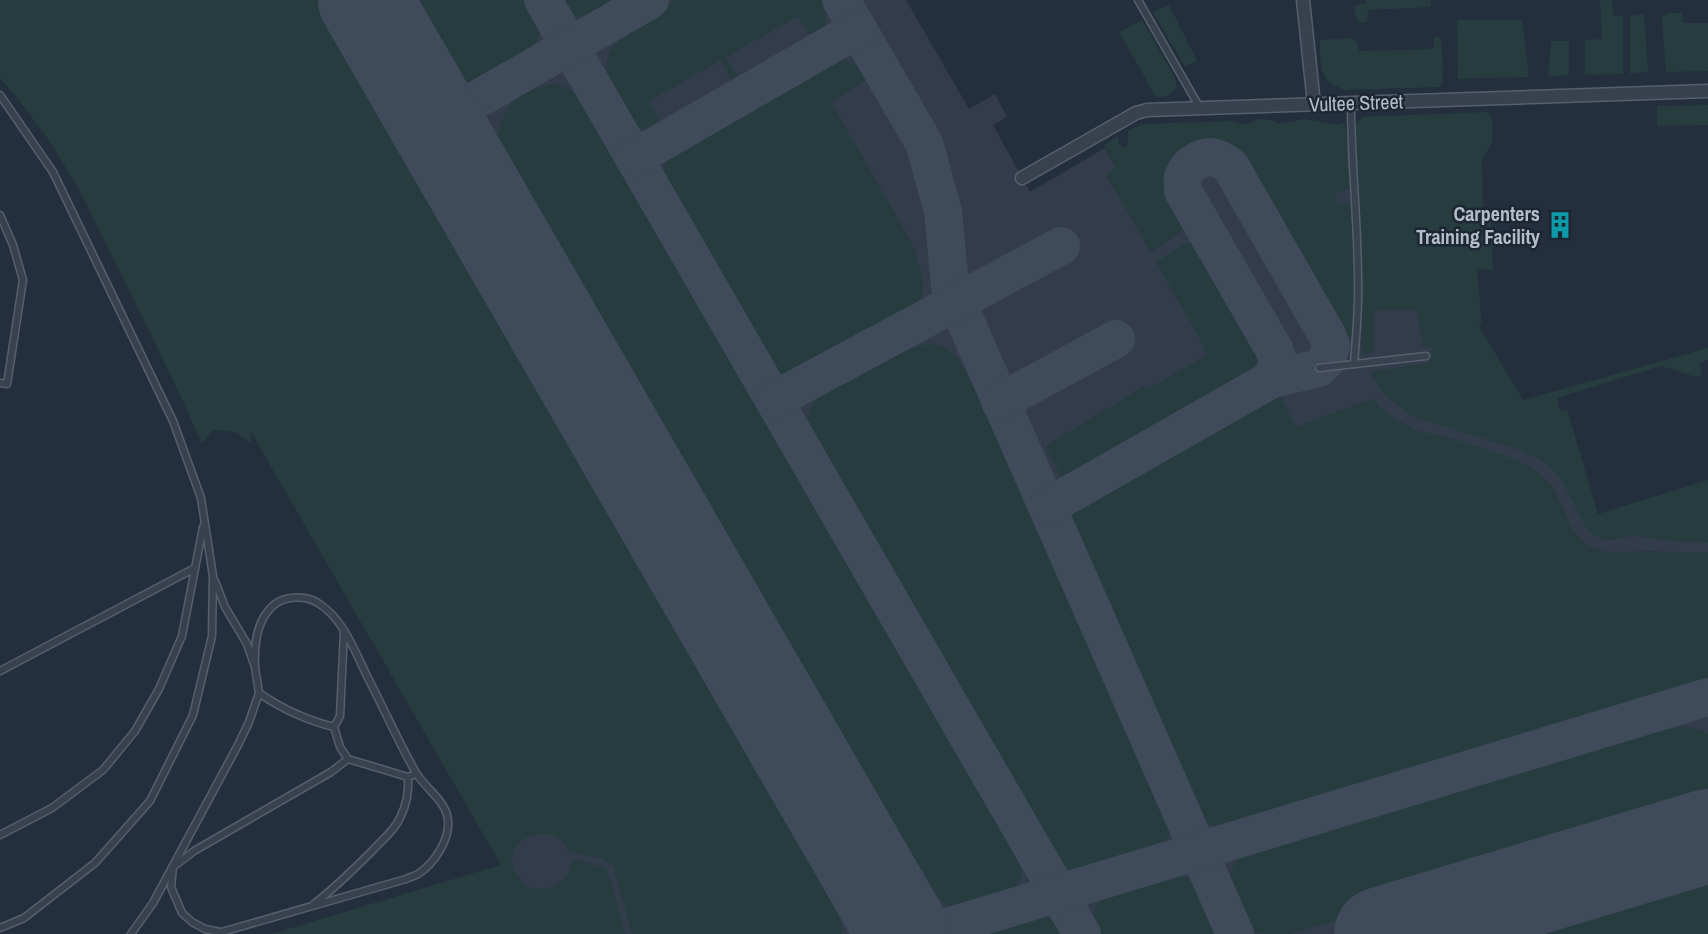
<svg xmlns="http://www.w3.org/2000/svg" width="1708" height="934" font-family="'Archivo Narrow',sans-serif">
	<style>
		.airport { fill: #323c4b }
		.green { fill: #263c3f }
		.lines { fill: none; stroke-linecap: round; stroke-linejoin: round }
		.taxiway { stroke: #3f4a5a; stroke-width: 38 }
		.runway { stroke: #3f4a5a; stroke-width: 94 }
		.lane-casing { stroke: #565f6c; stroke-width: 9 }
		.street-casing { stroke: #565f6c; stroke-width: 15 }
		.lane { stroke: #38414e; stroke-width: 6 }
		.street { stroke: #38414e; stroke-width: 12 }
		.labels { text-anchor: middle; stroke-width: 5; stroke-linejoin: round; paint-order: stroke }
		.street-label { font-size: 20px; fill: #b4bcc9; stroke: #1d2633 }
		.poi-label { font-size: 20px; font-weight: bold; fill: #b4bcc9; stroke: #1d2633; text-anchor: end }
	</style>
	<rect width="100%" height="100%" fill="#242f3e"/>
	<polygon class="airport" points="13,0 906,0 969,109 995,94 1007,117 993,125 1030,192 1105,148 1117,168 1172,140 1341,146 1363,145 1599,532 1708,499 1708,934 272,934 501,865"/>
	<g class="green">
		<path d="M0 0H336L859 905 839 917 842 926V934H632L614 867C602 855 586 855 570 853 552 812 493 843 518 877 522 882 526 887 533 888 555 892 569 880 573 859L606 868 615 895 625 934H272L501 865 251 432V443L234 432 214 430 202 444 176 386 79 189 48 139 18 99 0 78Z"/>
		<polygon points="392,0 527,0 538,18 540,30 533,51 526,58 477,88 461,95 447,95"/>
		<path d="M558 0H628C605 13 594 21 567 14Z"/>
		<path d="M676 0H824C829 13 827 33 813 40L798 16 726 57 741 83 736 87 721 60 649 101 663 126C630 146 598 79 609 54 614 41 628 33 638 24V22Z"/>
		<polygon points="1366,0 1431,0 1431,7 1368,10 1367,22 1362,23 1358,22 1355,13 1355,6 1366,3"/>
		<polygon points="1600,0 1612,0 1613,15 1623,16 1623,74 1585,75 1585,40 1602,39"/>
		<polygon points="1169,5 1197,61 1185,67 1153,12"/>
		<polygon points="1668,13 1682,13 1683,23 1708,23 1708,71 1666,72 1662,20 1663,16"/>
		<polygon points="1644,14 1648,72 1630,74 1630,16"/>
		<path d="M1142 20 1175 78 1177 87C1171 96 1167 97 1156 97L1119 32Z"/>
		<polygon points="1457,20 1522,20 1529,77 1458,79"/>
		<path d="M1435 37H1439L1441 40 1443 63 1442 85 1440 87 1345 90C1319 81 1320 66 1320 42L1321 40 1352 38 1358 45 1359 51 1433 49Z"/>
		<polygon points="1551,41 1569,41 1569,75 1548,76"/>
		<path d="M833 59C849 60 860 65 869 78L831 102 916 251 917 253 915 255C919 267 926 282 922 295 912 320 857 348 834 361 824 367 813 375 801 377 788 380 778 375 767 367L667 194C659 173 664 158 681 143L824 62Z"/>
		<path d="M553 84 568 88 576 94 599 121 1015 842C1020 853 1025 865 1020 878 1013 897 964 916 946 904 935 896 929 881 922 869L901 882 505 194C493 154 491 122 523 90L524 92Z"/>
		<polygon points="1708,105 1708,125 1657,126 1657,106"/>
		<path d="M1487 112 1492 118 1493 127 1492 141 1482 161 1483 211 1491 212 1493 270 1477 269 1482 326 1478 325 1523 400 1708 348V360L1699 363 1702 372 1700 375 1696 377 1661 366 1557 398 1560 411 1567 409 1598 514 1708 480V543L1671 541 1637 536 1623 537 1616 540 1602 539 1593 535 1586 528 1560 477 1545 462 1517 449 1411 416 1383 393 1370 372 1429 363 1433 348 1423 347 1418 315 1414 309 1374 311V352L1362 355C1361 336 1363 318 1363 299L1357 146H1355L1356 124 1363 117Z"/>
		<path d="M1258 119 1270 120 1280 124 1305 119 1336 125 1345 123 1349 146 1347 147V167L1349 168 1351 188 1335 194 1337 205 1350 202C1352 227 1361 319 1351 336 1348 341 1344 342 1339 344L1235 161C1210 135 1190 156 1166 171L1197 226 1186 228 1151 252 1106 175 1117 168 1104 145 1117 137 1119 140V145L1125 148 1128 144V131L1142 124 1231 121C1240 124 1249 126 1258 119Z"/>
		<path d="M1204 239 1264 342C1266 359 1264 368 1252 381L1080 479C1072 482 1068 483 1061 477L1046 446 1145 386 1148 389 1207 355 1199 337 1156 262 1182 245Z"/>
		<path d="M930 344C951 347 956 355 966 372L971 371 1022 495 1027 496 1171 820C1170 829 1169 839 1162 846 1150 857 1084 875 1070 871 1059 869 1051 858 1046 850L809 439C806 426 806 415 814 403 822 392 837 386 849 380 874 365 901 348 930 344Z"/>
		<path d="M1277 389 1296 427 1371 399 1376 401 1380 408 1394 418 1418 431 1438 435 1481 447 1519 461 1537 472 1552 486 1574 531 1584 543 1596 549 1607 552 1652 551 1708 553V685L1226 831C1216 828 1207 823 1198 817L1069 528 1074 508 1081 501Z"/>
		<path d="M1686 726 1702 730 1708 735V801L1672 819 1291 934C1281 934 1267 934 1258 933 1244 927 1228 891 1230 877 1232 866 1239 856 1248 851L1647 731 1648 732Z"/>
		<polygon points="1708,859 1708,934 1458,934"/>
		<path d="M1169 873C1179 875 1189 877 1197 884 1207 893 1217 921 1214 934H1095C1089 919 1095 907 1104 895Z"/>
		<path d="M1036 914C1052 916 1060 920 1068 934H989L1000 925Z"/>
	</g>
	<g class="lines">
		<g class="taxiway">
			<polyline points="543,0 1082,934"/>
			<polyline points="841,0 924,143 943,211 950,286 1235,934"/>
			<polyline points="436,123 650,0"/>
			<polyline points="634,158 858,29"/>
			<polyline points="774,400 1061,246"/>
			<polyline points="1000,402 1116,339"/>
			<path d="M1047 507 1272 379 1319 368 1326 361 1331 345 1327 335 1231 167C1228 165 1223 160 1219 159 1205 153 1188 163 1183 177 1182 181 1183 186 1183 191L1275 351 1278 361 1272 379"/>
			<polyline points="924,934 1708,697"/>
		</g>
		<g class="runway">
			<polyline points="365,0 904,934"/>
			<polyline points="1381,934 1708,836"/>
		</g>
		<defs>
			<g id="lane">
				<polyline points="1138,0 1200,108"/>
				<polyline points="0,95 53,172 173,421 201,498 213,576 212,636 193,715 150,801 95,863 24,918 0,928"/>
				<path d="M1351 104C1351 163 1358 221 1358 280 1359 308 1356 336 1354 364"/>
				<polyline points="0,215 13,245 23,280 7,384 0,383"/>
				<polyline points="1319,368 1426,356"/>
				<polyline points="0,671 195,568"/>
				<path d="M259 693C282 709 306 720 334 727L340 747 348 759 408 777 416 774"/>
				<polyline points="334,727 340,716 344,631"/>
				<polyline points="0,835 52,808 103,770 135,731 159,689 182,636 203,527"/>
				<path d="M314 904C335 888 354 869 373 850 382 840 394 831 400 818 406 806 409 790 408 777"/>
				<polyline points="220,932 205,929 192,922 182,913 171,887 173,867 194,851 331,772 348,759"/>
				<polyline points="131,934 153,903 238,745 249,722 259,693 255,667 247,644 225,607 215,581"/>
				<path d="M215 934 406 879C410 877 415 876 418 874 435 863 450 839 448 820 446 800 424 788 415 771 398 741 384 709 368 678 355 652 344 619 318 603 306 595 286 596 275 604 256 619 254 645 255 667"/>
			</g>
			<g id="street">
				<polyline points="1303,0 1314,104"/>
				<polyline points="1022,178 1136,113 1147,110 1708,91"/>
			</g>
		</defs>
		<use href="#lane" class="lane-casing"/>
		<use href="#street" class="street-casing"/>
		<use href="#lane" class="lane"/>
		<use href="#street" class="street"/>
	</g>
	<defs>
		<symbol id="building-bare" viewBox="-9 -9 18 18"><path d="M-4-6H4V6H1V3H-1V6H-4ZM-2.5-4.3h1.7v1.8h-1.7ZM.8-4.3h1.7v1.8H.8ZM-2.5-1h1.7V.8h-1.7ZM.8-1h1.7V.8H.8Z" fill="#0f9aa8" stroke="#1d2633" stroke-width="2.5" paint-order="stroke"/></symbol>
	</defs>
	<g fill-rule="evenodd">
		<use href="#building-bare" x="1541" y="206" width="38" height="38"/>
	</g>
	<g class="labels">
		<g class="street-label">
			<text transform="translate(1356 103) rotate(-2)" y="7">Vultee Street</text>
		</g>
		<g class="poi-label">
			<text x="1540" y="221">Carpenters<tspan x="1540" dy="23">Training Facility</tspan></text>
		</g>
	</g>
</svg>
